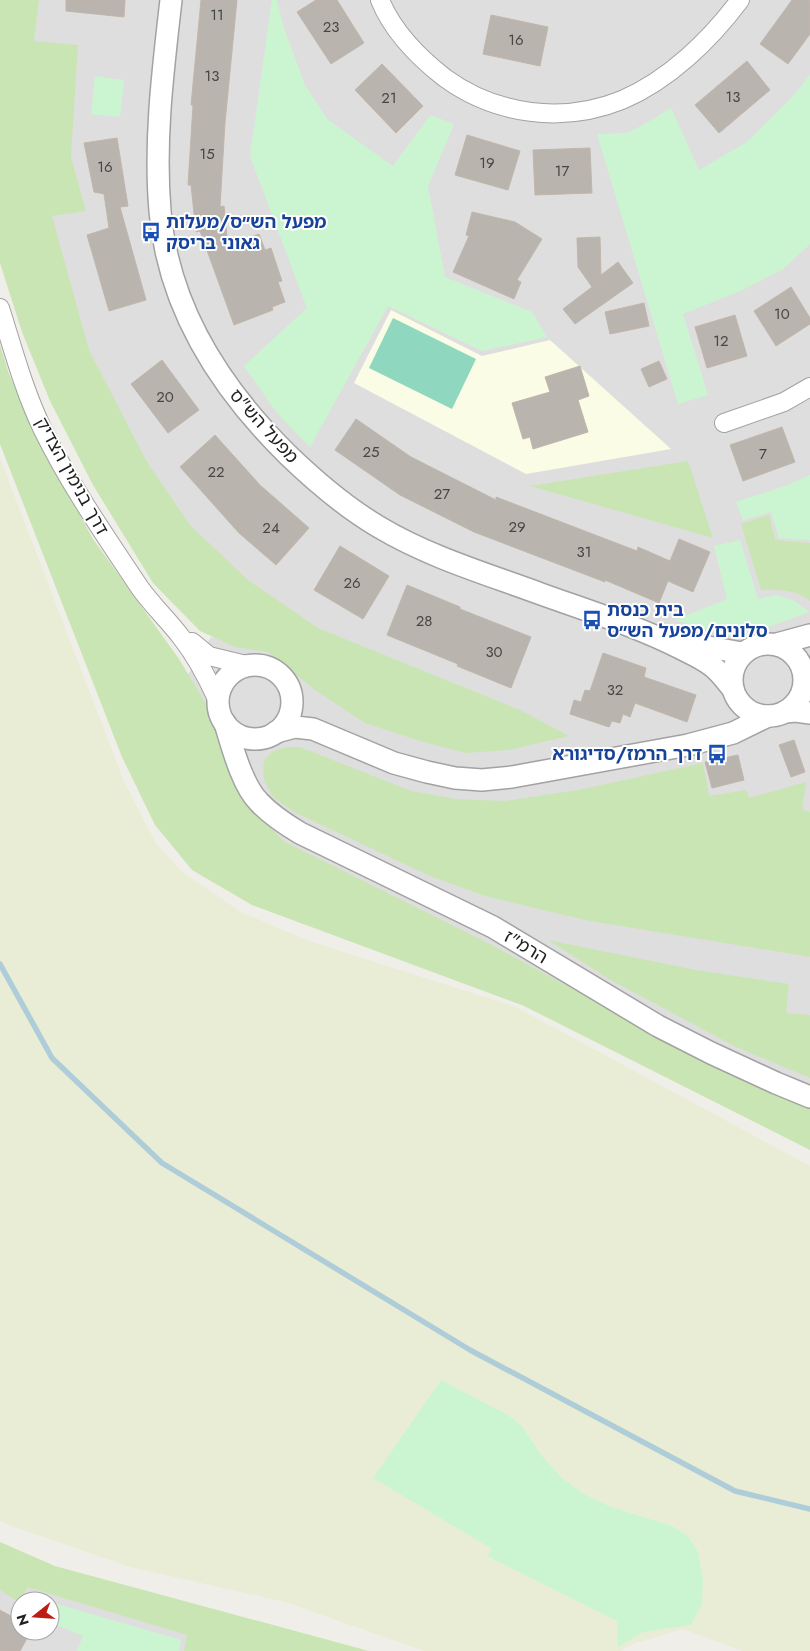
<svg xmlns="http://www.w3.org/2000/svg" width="810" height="1651" font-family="Jost,'Noto Sans Hebrew',sans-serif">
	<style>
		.residential { fill: #dfdede; fill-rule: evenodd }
		.education { fill: #fbfce5 }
		.farmland { fill: #eaedd6 }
		.grass { fill: #c9e5b4 }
		.park { fill: #cbf5d1 }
		.pitch { fill: #8fd7bf }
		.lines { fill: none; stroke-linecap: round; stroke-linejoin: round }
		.stream { stroke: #aecdd9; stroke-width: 5.5 }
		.building { fill: #b9b4ae; stroke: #c1b6ac }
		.minor-casing { stroke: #a2a2a2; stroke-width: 20 }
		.tertiary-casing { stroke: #a2a2a2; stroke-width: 24 }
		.minor { stroke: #fff; stroke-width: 18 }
		.tertiary { stroke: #fff; stroke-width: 21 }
		.labels { text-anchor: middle; stroke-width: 4; stroke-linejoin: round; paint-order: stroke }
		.number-label { font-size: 15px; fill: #474644 }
		.transit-label { font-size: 18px; font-weight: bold; fill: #164399; stroke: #fff; text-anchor: start }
		.street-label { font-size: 18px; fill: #212121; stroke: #fff }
	</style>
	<rect width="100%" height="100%" fill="#f0eee8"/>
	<g class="residential">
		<polygon points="29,0 810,0 810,1114 224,812 176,694 211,637 287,647 160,505 105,422 34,200"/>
		<path d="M0 1548 41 1567 332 1651H0ZM20 1601H50V1631H20Z"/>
	</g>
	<polygon class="education" points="391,310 482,356 550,340 671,449 526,474 354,383"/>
	<polygon class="farmland" points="0,458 125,784 156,843 181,871 241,912 309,941 516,1007 810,1166 810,1651 742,1651 683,1629 633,1644 621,1651 424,1651 285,1602 130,1567 6,1524 0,1521"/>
	<g class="grass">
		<polygon points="0,0 39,0 34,41 78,45 71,157 86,211 52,216 89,350 147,462 190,525 248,580 318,628 520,710 569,736 509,750 465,753 420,741 365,723 315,690 268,652 235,647 200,631 153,583 93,485 50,401 22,332 0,263"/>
		<polygon points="0,345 9,374 43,448 93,539 179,659 205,702 225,756 247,800 283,841 490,944 613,1011 810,1105 810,1150 524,1006 252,905 192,870 155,825 122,757 0,444"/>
		<polygon points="688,461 713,538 530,486"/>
		<path d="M769 515 775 540 810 543V601C796 589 779 590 761 590L741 524Z"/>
		<polygon points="286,747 300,747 411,791 456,799 504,801 578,790 703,763 709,796 746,790 749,798 806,782 802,809 810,812 810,957 585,920 485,896 430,876 294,812 272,796 264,779 263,768 265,759 273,751"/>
		<polygon points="548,940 696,970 789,984 786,1013 810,1015 810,1078 734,1046 609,979"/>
		<polygon points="0,1542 55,1566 369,1651 184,1651 187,1635 27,1587 20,1603 0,1590"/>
	</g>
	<g class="park">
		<polygon points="272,0 277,0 283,26 305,85 328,120 393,166 430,115 454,124 428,186 445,277 532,312 547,337 482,351 388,306 310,447 277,413 244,366 307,308 250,156"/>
		<polygon points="810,75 810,244 783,269 740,291 683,314 708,395 678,404 597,134 627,133 645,124 671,108 699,170 747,142 794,95"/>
		<polygon points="95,76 124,80 120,117 91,114"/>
		<polygon points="810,475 810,540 779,538 771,512 743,520 736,502 785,486"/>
		<polygon points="740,540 758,599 775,595 793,600 810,612 768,627 745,637 729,636 675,620 727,599 714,546"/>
		<polygon points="441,1380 506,1414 521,1425 542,1456 562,1478 584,1494 611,1507 672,1526 688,1536 698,1552 703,1579 702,1604 691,1625 643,1632 618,1647 617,1621 487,1556 492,1549 373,1478"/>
		<polygon points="50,1602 181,1640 179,1651 77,1651 83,1636 50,1622"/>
	</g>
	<polygon class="pitch" points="393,318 476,359 452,409 369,368"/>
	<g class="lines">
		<polyline class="stream" points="0,964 52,1058 162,1163 470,1350 735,1491 810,1509"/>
	</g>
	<g class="building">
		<polygon points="66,0 125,0 124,17 66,11"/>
		<polygon points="201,0 237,0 225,123 220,207 224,206 228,246 259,234 265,250 271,248 282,281 278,282 285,302 272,307 273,310 234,325 200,231 196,232 191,185 188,185 193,105 191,105"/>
		<polygon points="316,0 337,0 364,43 331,64 297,12"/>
		<polygon points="792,0 810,0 810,34 788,64 760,44"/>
		<polygon points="491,15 548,27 540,66 483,54"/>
		<polygon points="747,61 770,90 719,133 695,105"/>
		<polygon points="382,64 423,106 396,133 355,90"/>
		<polygon points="467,135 520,151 508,190 455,175"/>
		<polygon points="117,138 128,206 120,207 146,300 109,311 87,235 109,228 104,194 94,192 84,143"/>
		<polygon points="590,148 592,193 535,195 533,150"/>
		<polygon points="472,212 515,222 542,239 517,280 521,282 514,299 453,272 469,236 466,235"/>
		<polygon points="600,237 601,275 618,262 633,283 575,324 563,309 592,287 578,267 577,238"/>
		<polygon points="791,287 810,318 810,324 776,346 754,311"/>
		<polygon points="644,303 649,326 610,334 605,312"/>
		<polygon points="735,315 747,356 707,368 695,327"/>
		<polygon points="162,360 199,410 168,433 131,384"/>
		<polygon points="659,361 667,379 649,387 641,369"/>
		<polygon points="580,366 589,396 578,400 588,432 533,449 530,437 523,439 512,403 550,392 545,377"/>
		<polygon points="356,419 411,457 496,500 496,497 637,551 638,547 670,561 679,539 710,552 693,592 668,581 659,603 605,580 605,582 474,532 400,495 335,450"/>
		<polygon points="782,427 795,462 743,481 730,445"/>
		<polygon points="215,435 260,485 309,528 276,565 239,533 180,467"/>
		<polygon points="340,546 389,576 363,619 314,590"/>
		<polygon points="407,585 460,607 460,609 531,637 511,688 457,666 458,664 387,635"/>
		<polygon points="603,653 646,668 644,677 696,695 687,722 635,703 630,717 623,714 620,723 612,721 609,727 570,714 574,700 581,702 585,690 590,691"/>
		<polygon points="794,740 805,772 791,777 779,745"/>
		<polygon points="738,755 744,780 712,788 705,762"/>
		<polygon points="0,1610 20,1621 20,1631 31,1631 20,1651 0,1651"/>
	</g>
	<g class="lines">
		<defs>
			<g id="minor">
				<path d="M380 0C393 32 418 57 445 78 496 115 563 124 622 100 669 80 710 40 740 0"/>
				<path d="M0 308C13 349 24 391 43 430 70 485 106 537 140 588 152 605 168 620 181 637 196 656 207 677 217 699"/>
				<polyline points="724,423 784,402 810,387"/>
				<polyline points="192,642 209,656 246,665"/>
			</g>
			<g id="tertiary">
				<path d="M171 0C163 70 154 140 160 211 168 307 221 389 288 455 316 482 345 507 379 527 429 557 487 574 541 594 588 611 637 626 682 649 692 654 703 659 712 666 720 672 726 681 733 689"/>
				<polyline points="686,643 742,653"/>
				<circle cx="768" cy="680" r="36"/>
				<polyline points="777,644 810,635"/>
				<circle cx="255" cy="702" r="37"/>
				<polyline points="785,712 796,711 810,713"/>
				<path d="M225 723C232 746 242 785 259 802 271 815 285 824 300 833L493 927 658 1026 711 1053 776 1083 810 1097"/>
				<polyline points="276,732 295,727 313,729 394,763 427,772 455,778 482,780 512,777 688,745 733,733 768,716"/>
			</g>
		</defs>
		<use href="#minor" class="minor-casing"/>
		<use href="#tertiary" class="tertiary-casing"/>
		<use href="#minor" class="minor"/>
		<use href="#tertiary" class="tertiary"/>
	</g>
	<defs>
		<symbol id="bus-bare" viewBox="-9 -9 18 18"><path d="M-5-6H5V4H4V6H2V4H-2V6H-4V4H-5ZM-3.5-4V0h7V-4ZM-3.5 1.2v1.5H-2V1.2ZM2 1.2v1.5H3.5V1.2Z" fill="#1a4fb4" stroke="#fff" stroke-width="2.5" paint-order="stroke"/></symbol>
	</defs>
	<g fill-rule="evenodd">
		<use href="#bus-bare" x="137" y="218" width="28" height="28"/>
		<use href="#bus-bare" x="578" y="606" width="28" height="28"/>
		<use href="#bus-bare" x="703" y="740" width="28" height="28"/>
	</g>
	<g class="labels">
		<g class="number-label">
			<text x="217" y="20">11</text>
			<text x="331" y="32">23</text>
			<text x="516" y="45">16</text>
			<text x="212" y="81">13</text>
			<text x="733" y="102">13</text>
			<text x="389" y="103">21</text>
			<text x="207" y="159">15</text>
			<text x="487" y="168">19</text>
			<text x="105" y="172">16</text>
			<text x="562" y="176">17</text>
			<text x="782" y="319">10</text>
			<text x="721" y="346">12</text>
			<text x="165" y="402">20</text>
			<text x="371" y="457">25</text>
			<text x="763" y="459">7</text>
			<text x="216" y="477">22</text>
			<text x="442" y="499">27</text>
			<text x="517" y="532">29</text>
			<text x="271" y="533">24</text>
			<text x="584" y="557">31</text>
			<text x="352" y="588">26</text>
			<text x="424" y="626">28</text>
			<text x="494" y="657">30</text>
			<text x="615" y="695">32</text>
		</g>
		<g class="transit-label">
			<text x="166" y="228">מפעל הש״ס/מעלות<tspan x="166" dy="21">גאוני בריסק</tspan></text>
			<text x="607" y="616">בית כנסת<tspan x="607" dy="21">סלונים/מפעל הש״ס</tspan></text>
			<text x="702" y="760" text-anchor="end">דרך הרמז/סדיגורא</text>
		</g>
		<g class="street-label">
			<text transform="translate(264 426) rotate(48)" y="6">מפעל הש"ס</text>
			<text transform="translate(72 476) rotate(61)" y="6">דרך בנימין הצדיק</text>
			<text transform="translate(526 947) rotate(31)" y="6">הרמ"ז</text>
		</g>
	</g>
	<g transform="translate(35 1616) rotate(253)"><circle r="24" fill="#ffffff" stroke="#a6a6a6"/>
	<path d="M0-4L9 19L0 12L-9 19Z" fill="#bd1e14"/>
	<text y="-8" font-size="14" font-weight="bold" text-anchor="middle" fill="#212121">N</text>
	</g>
</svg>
